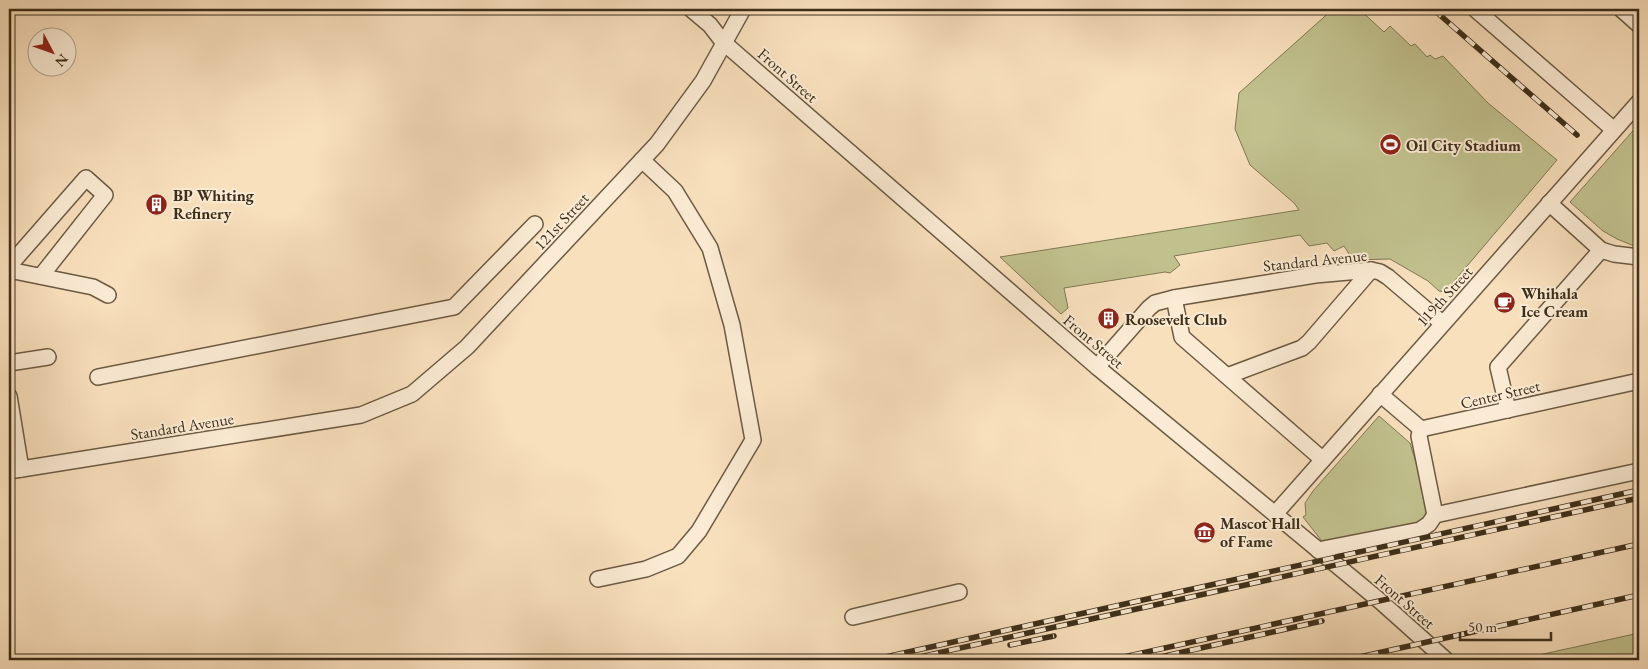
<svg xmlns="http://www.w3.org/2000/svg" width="1648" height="669" font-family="'EB Garamond',serif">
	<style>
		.green { fill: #c1c18e; stroke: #7f7854 }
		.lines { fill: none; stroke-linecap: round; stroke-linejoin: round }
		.minor-casing { stroke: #6c5a43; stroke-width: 18 }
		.minor { stroke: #fbebd4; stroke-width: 15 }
		.rail-casing { stroke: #3d2e1a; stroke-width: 5.5 }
		.rail { stroke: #fbebd4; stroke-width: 4; stroke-dasharray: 11; stroke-linecap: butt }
		.labels { text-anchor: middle; stroke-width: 4; stroke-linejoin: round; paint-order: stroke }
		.street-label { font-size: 16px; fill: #3d2e1a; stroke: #fbebd4 }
		.poi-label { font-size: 16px; font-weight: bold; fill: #3d2e1a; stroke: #fbebd4; text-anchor: start }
	</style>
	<rect width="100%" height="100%" fill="#f9e0bd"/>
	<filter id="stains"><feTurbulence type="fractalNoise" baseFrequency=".004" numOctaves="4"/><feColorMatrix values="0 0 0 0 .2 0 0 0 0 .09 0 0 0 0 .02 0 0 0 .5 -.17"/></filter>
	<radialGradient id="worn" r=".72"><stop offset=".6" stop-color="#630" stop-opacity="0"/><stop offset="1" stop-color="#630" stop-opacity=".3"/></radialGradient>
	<g class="green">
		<polygon points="1333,9 1359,9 1384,32 1390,26 1411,46 1415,44 1427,57 1430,55 1435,59 1443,56 1488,103 1557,160 1445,292 1439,291 1428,281 1390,259 1353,260 1344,246 1334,251 1327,243 1309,246 1300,235 1174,256 1180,265 1170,273 1165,272 1064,288 1068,308 1061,314 1000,257 1299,210 1294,203 1250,165 1235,129 1239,93"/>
		<polygon points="1639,124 1639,248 1617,239 1603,231 1570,202"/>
		<polygon points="1379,416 1410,443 1430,509 1421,523 1325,545 1303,517 1306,515 1305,503 1313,491"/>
		<polygon points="1639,633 1639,660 1516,660"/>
	</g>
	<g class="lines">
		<defs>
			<g id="minor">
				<polyline points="691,9 710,25 723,42 1097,367 1380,601 1446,660"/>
				<polyline points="1475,9 1614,130"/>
				<polyline points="1621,9 1639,25"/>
				<polyline points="1549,203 1601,250 1614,254 1639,257"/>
				<polyline points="9,266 86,178 105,195 41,276"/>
				<polyline points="9,270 93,287 108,295"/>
				<polyline points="1174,298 1182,337 1322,459"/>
				<polyline points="9,363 48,357"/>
				<polyline points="1097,367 1149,308 1155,303 1174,298 1315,275 1371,270 1380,272 1388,277 1442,323"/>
				<polyline points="1227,376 1302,348 1309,342 1371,270"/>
				<polyline points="98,377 454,307 535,224"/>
				<polyline points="1380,394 1421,429"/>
				<polyline points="9,396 21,469"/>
				<polyline points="1508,410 1498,367 1601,250"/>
				<polyline points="1421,429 1639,381"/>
				<polyline points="1421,429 1419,436 1435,515"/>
				<polyline points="9,471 361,415 412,394 467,347 657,144 703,81 743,9"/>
				<polyline points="1275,514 1639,102"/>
				<polyline points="1318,550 1420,530 1429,524 1435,515 1639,471"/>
				<polyline points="598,579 646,569 678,556 699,531 753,440 732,325 710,248 675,191 642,160"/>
				<polyline points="853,617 959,592"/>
			</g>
		</defs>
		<use href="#minor" class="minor-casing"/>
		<use href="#minor" class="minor"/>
		<defs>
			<g id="rail">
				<polyline points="1433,9 1577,135"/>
				<polyline points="1010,645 1054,636"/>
				<polyline points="872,660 1639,490"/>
				<polyline points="906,660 1639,498"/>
				<polyline points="1110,660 1639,544"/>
				<polyline points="1147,660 1322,621"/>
				<polyline points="1346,660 1639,595"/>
			</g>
		</defs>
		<use href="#rail" class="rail-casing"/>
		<use href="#rail" class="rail"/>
	</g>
	<defs>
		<symbol id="stadium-disc" viewBox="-11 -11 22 22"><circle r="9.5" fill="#8f2418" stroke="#fbebd4"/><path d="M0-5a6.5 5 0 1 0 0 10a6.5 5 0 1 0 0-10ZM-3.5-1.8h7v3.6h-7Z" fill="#fff"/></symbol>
		<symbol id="building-disc" viewBox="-11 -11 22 22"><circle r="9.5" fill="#8f2418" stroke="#fbebd4"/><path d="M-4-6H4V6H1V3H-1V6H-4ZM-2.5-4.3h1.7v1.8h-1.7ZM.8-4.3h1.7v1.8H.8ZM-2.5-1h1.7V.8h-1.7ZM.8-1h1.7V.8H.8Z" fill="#fff"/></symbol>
		<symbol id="cafe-disc" viewBox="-11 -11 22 22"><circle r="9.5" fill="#8f2418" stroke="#fbebd4"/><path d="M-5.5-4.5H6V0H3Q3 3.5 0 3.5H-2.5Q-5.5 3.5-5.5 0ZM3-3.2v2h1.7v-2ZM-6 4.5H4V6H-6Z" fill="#fff"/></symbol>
		<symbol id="museum-disc" viewBox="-11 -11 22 22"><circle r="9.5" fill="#8f2418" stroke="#fbebd4"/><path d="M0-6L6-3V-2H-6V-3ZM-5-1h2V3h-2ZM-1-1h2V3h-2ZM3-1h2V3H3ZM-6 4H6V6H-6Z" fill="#fff"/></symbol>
	</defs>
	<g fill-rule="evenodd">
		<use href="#stadium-disc" x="1378" y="132" width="25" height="25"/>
		<use href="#building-disc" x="144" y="192" width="25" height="25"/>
		<use href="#cafe-disc" x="1492" y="290" width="25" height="25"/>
		<use href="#building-disc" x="1096" y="306" width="25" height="25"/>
		<use href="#museum-disc" x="1192" y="520" width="25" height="25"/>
	</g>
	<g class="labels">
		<g class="street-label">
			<text transform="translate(788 75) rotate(41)" y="6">Front Street</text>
			<text transform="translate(561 221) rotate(-47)" y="6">121st Street</text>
			<text transform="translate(1315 260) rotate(-6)" y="6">Standard Avenue</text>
			<text transform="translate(1444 296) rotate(-48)" y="6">119th Street</text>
			<text transform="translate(1094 341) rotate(40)" y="6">Front Street</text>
			<text transform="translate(1500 394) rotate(-13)" y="6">Center Street</text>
			<text transform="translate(182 426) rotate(-9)" y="6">Standard Avenue</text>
			<text transform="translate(1405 601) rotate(41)" y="6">Front Street</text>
		</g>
		<g class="poi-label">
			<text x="1406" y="151">Oil City Stadium</text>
			<text x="173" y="201">BP Whiting<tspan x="173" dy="18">Refinery</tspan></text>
			<text x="1521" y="299">Whihala<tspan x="1521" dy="18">Ice Cream</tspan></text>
			<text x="1125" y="325">Roosevelt Club</text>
			<text x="1220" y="529">Mascot Hall<tspan x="1220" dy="18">of Fame</tspan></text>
		</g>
	</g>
	<rect width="1648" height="669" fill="none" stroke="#f9e0bd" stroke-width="30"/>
	<rect x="10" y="10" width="1628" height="649" fill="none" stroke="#3d2e1a" stroke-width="2.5"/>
	<rect x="15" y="15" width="1618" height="639" fill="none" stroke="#3d2e1a"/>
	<g transform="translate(52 52) rotate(131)"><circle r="24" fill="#fbebd4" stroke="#af9f8a"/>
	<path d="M0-4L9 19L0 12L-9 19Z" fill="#8f2418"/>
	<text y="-8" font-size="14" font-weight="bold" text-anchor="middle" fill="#3d2e1a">N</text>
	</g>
	<path d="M1460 632v8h91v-8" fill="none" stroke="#3d2e1a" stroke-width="2.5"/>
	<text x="1468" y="632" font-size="15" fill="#3d2e1a" stroke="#fbebd4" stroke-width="4" paint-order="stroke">50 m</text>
	<rect width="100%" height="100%" filter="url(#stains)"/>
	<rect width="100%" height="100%" fill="url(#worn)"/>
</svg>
